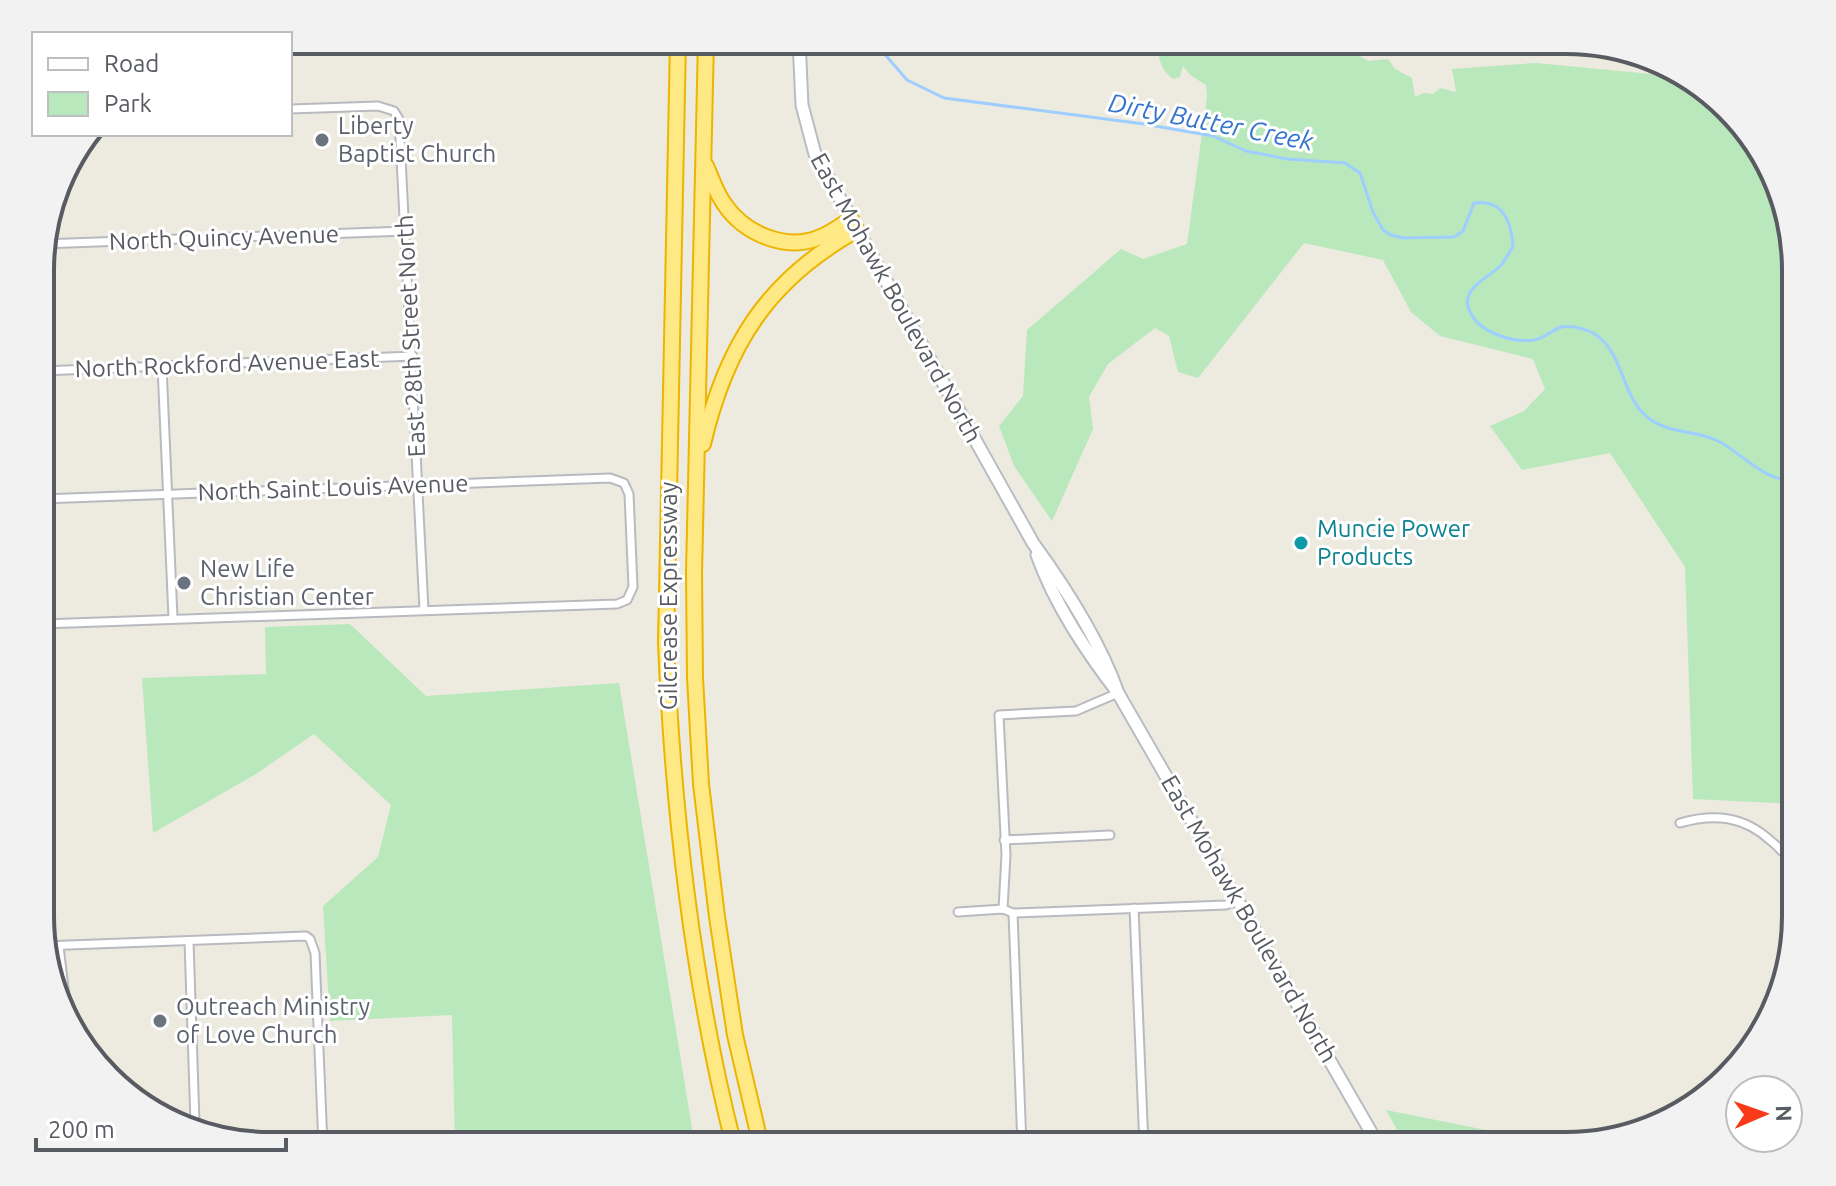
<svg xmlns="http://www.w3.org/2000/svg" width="1836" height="1186" font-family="Ubuntu,sans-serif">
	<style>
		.green { fill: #b9e8bc }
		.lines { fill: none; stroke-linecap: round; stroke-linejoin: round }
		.stream { stroke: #9eceff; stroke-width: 3 }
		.street-casing { stroke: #b8bac0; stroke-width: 11 }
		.secondary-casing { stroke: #b8bcc3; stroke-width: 15 }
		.highway-casing { stroke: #edb400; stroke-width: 18 }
		.street { stroke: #fff; stroke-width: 7 }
		.secondary { stroke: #fff; stroke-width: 11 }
		.highway { stroke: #ffe985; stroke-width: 14 }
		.worship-dot { fill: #6b7280; stroke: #fff; stroke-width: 3 }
		.culture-dot { fill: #0f9aa8; stroke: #fff; stroke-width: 3 }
		.labels { text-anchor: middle; stroke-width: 6; stroke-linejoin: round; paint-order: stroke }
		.worship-label { font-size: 24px; fill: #5b616d; stroke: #fff; text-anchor: start }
		.street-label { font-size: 24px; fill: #585c62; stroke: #fff }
		.culture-label { font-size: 24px; fill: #0d838f; stroke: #fff; text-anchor: start }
		.water-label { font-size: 26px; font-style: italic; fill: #3675cd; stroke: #fff }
		.rim { fill: none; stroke: #585c62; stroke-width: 4 }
	</style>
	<rect width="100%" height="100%" fill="#edebdf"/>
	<g class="green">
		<path d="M1155 40H1334L1368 61 1388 59 1395 69 1412 78 1415 97 1424 93 1433 94 1440 88 1456 92 1452 69 1536 63 1693 78 1765 155 1796 255V804L1693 799 1685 567 1610 453 1522 470 1490 426 1524 411 1545 389 1533 359 1440 336 1411 312 1383 260 1304 243 1198 378 1178 372 1169 336 1155 328 1108 364 1089 397 1093 429 1052 521 1014 466 999 426 1023 396 1027 330 1121 249 1143 259 1187 244 1207 96 1206 85 1190 75 1183 66 1180 77 1173 79C1159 69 1159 55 1155 40Z"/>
		<polygon points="350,624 426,696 619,683 695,1146 455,1146 452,1015 330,1021 323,906 378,857 391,805 314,734 256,774 153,833 142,678 266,674 265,627"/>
		<polygon points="1386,1110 1556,1144 1559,1146 1406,1146"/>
	</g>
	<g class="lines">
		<path class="stream" d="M878 40 882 51 907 80 944 98 1144 124 1213 136 1246 151 1287 159 1345 163 1360 173 1373 212 1383 230 1391 235 1403 238 1454 237 1463 231 1474 203C1503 199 1511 221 1513 246 1509 253 1505 261 1500 266 1486 280 1459 289 1470 312 1480 333 1513 343 1534 340 1545 338 1552 330 1561 327 1574 325 1592 330 1601 339 1624 360 1623 397 1647 417 1668 434 1695 430 1716 440 1742 452 1764 483 1796 480"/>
		<defs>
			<g id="street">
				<polyline points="290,109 378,106 394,111 399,119 424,610"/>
				<polyline points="42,244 406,231"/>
				<polyline points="42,286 47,371"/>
				<polyline points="162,366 173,618"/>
				<polyline points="42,371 413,356"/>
				<polyline points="42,499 610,478 624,483 629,494 633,587 627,600 617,604 42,624"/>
				<path d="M1680 823C1714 813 1744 816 1771 841 1780 848 1786 857 1796 863"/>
				<polyline points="1004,840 1110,835"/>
				<polyline points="1134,908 1144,1146"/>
				<polyline points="1003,909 1006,855 999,715 1076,711 1118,693"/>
				<polyline points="958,912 1003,909 1013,913 1226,905 1238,900"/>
				<polyline points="1013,913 1022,1146"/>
				<polyline points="189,941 195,1123"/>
				<polyline points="42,946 306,936 310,939 315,953 323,1146"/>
				<polyline points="59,946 68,1022"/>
			</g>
			<g id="secondary">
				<path d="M799 40 802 105 815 154 1033 543C1065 587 1100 642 1118 693"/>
				<path d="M1037 555C1055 605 1086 651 1118 693L1379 1146"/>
			</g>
			<g id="highway">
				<path d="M678 40 666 643C673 813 692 981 734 1146"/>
				<polyline points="706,40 694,573 695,678 701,784 717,917 735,1035 761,1146"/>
				<path d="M706 166C712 179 716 193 725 205 744 233 785 251 818 238 830 234 840 226 851 219"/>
				<path d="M703 444C726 346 767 280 857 230"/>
			</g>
		</defs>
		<use href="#street" class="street-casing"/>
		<use href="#secondary" class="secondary-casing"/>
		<use href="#highway" class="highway-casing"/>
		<use href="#street" class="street"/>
		<use href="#secondary" class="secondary"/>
		<use href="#highway" class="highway"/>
	</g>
	<g class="worship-dot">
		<circle cx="322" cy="140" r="8"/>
		<circle cx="184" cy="583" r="8"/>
		<circle cx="160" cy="1021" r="8"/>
	</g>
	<circle class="culture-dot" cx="1301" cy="543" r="8"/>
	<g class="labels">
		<g class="worship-label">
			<text x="338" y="134">Liberty<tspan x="338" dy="28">Baptist Church</tspan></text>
			<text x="200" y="577">New Life<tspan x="200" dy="28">Christian Center</tspan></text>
			<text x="176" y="1015">Outreach Ministry<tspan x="176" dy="28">of Love Church</tspan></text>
		</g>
		<g class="street-label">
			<text transform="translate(224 238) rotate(-2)" y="8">North Quincy Avenue</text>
			<text transform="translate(896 298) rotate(61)" y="8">East Mohawk Boulevard North</text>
			<text transform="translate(411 336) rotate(-93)" y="8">East 28th Street North</text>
			<text transform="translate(227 364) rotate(-2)" y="8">North Rockford Avenue East</text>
			<text transform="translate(333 488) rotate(-2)" y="8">North Saint Louis Avenue</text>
			<text transform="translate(669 596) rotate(-90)" y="8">Gilcrease Expressway</text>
			<text transform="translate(1249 919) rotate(60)" y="8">East Mohawk Boulevard North</text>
		</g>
		<g class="culture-label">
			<text x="1317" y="537">Muncie Power<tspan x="1317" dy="28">Products</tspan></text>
		</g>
		<g class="water-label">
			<text transform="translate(1211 122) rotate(11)" y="9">Dirty Butter Creek</text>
		</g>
	</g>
	<path d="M0 0H1836V1186H0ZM270 54H1566A216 216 0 0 1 1782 270V916A216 216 0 0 1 1566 1132H270A216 216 0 0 1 54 916V270A216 216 0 0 1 270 54Z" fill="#f2f2f2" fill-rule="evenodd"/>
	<path class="rim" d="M270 54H1566A216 216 0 0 1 1782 270V916A216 216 0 0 1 1566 1132H270A216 216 0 0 1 54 916V270A216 216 0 0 1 270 54Z"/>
	<rect x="32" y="32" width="260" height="104" fill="#ffffff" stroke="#bcbec0" stroke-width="2"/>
	<rect x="48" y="58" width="40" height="12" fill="#ffffff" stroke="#bcbec0" stroke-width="2"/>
	<text x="104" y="72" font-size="24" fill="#585c62">Road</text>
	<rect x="48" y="92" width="40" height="24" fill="#b9e8bc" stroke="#bcbec0" stroke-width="2"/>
	<text x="104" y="112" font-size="24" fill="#585c62">Park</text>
	<g transform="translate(1764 1114) rotate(88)"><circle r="38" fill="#ffffff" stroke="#bcbec0" stroke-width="2"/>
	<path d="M0-6L14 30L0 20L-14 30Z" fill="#f93b19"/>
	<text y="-12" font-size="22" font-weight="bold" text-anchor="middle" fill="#585c62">N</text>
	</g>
	<path d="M36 1138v12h250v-12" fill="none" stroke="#585c62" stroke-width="4"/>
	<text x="48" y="1138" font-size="24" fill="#585c62" stroke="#ffffff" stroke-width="6" paint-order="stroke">200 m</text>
</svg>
